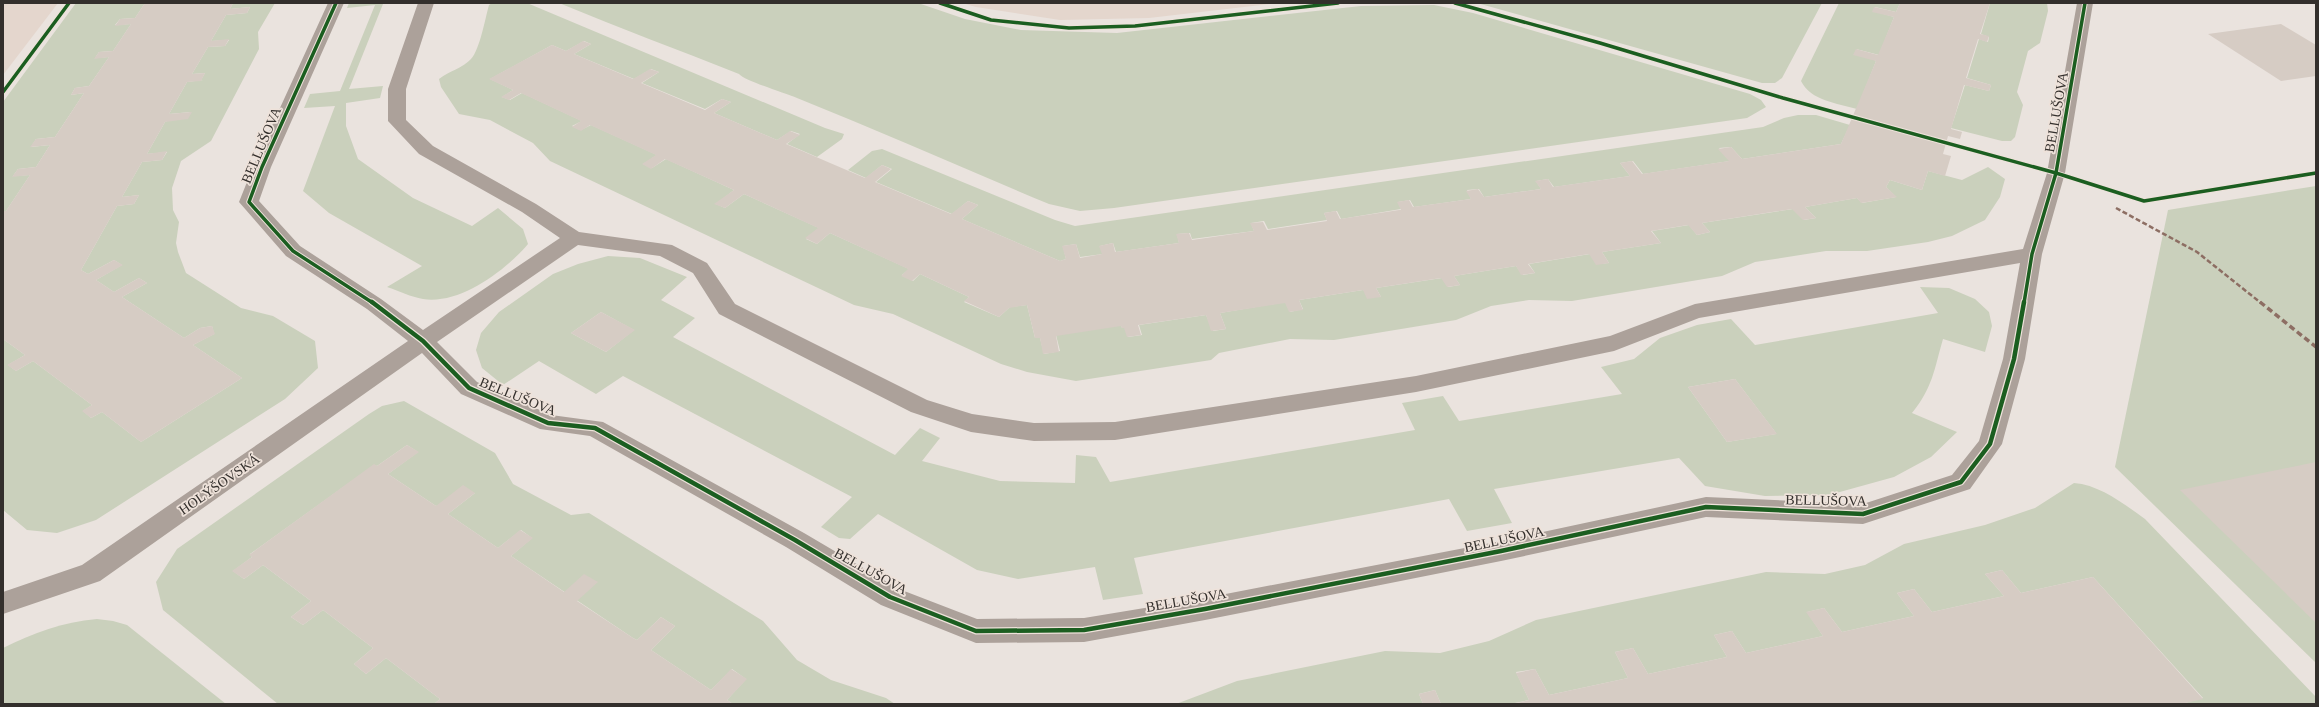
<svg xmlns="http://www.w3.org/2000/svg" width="2319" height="707" font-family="Georgia,serif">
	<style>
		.built { fill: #e4d6cd }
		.green { fill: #cad0bc; fill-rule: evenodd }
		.building { fill: #d6ccc4 }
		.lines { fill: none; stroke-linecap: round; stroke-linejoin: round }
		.minor { fill: #aca19a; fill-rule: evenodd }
		.quiet-far1 { stroke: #8d6e63; stroke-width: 2.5; stroke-dasharray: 5 2.5; stroke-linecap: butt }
		.quiet { stroke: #8d6e63; stroke-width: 3.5; stroke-dasharray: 6 3.5; stroke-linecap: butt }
		.cycleway-far1-casing { stroke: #eee2da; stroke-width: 5.5 }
		.cycleway-casing { stroke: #eee2da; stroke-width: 7 }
		.cycleway-far1 { stroke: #1b5e20; stroke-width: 3.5 }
		.cycleway { stroke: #1b5e20; stroke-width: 4.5 }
		.labels { text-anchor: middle; stroke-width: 3.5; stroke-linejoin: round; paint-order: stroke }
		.street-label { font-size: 14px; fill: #332f2c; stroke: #eee2da }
	</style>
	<rect width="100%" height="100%" fill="#eae3de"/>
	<g class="built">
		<polygon points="3,3 58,3 3,75"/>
		<polygon points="962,3 1278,3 1149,18 1060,20 976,7"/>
	</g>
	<g class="green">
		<polygon points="76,3 145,3 135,18 120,19 115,25 131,24 113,51 99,52 95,58 109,57 89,86 75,88 71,95 84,93 55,137 36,139 31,147 50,145 36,167 18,169 13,176 30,175 6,211 3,211 3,102"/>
		<polygon points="233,3 275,3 258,32 259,49 211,141 181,161 172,188 173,210 179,222 176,243 178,252 186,273 241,308 273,316 315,341 318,368 285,399 96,520 57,533 27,530 3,510 3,339 25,355 8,365 16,371 33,361 92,405 83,411 91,418 102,412 141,442 242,378 193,345 214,334 212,326 200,328 184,338 122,297 147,283 139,278 114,292 96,280 122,265 114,260 88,274 81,270 117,206 134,204 139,195 122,197 142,162 162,160 167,152 147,154 165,122 191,112 169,114 187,82 203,80 201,80 205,73 192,74 208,47 225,46 229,40 211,41 226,15 247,13 250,7 230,9"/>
		<path d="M349 3H389L383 4 349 89 383 86 380 98 346 103V126L358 159 413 198 472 226 498 208 523 229 528 244C506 270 460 305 423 299 411 297 399 291 387 287L422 266 329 213 303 191 335 106 304 108 310 94 340 91 375 5 347 8Z"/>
		<path d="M492 3H527L825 128 844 134 842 139 817 157 787 144 800 134 791 131 777 140 714 113 731 102 722 99 705 109 642 83 659 72 651 69 634 79 574 54 591 44 584 41 566 51 552 45 490 79 513 90 502 97 510 100 522 93 582 121 572 126 581 130 591 125 657 155 643 164 652 168 666 159 734 190 716 204 725 208 744 194 819 228 806 239 817 244 830 233 909 269 902 275 913 281 920 274 969 297 964 302 999 317 1010 307 1027 305 1035 338H1040L1044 354 1060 351 1056 335 1121 325 1122 328H1125L1128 337 1142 335 1139 325 1206 315 1213 331 1226 329 1220 313 1286 302 1290 312 1303 309 1299 300 1363 290 1381 297 1376 288 1442 278 1448 287 1460 285 1454 276 1516 266 1523 275 1535 273 1529 264 1590 254 1597 264 1609 263 1602 252 1661 243 1652 231 1689 225 1697 235 1710 232 1702 223 1793 209 1804 220 1816 218 1805 207 1857 198 1862 203 1896 197 1886 187 1890 180 1922 190 1928 171 1962 180 1988 167 2005 179 2000 197 1985 220 1952 236 1928 242 1867 251H1826L1755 262 1722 276 1572 301 1529 300 1491 306 1456 320 1334 340 1290 339 1219 353 1211 360 1076 381 1027 372 1001 364 893 314 854 305 550 161 533 143 490 120 459 114 441 87 439 79C449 71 463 68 471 59 480 49 485 19 489 5Z"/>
		<path d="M559 3H918L965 19 1021 30 1117 33 1361 6 1434 5 1473 13 1750 94 1761 100 1766 107 1747 118 1114 208 1080 211 1049 204C965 169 882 132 797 98 785 93 745 81 739 74 679 50 619 28 559 3Z"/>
		<polygon points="1477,3 1822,3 1782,78 1775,83 1762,83"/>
		<path d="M1839 3H1900L1896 12 1875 7 1873 11 1894 17 1879 55 1856 49 1876 61 1857 109C1837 103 1811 101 1801 81Z"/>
		<polygon points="1990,3 2047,3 2048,11 2040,43 2028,51 2017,92 2023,105 2015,137 2011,141 2002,141 1951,128 1965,85 1989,91 1991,85 1967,78 1979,39 1988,42 1989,37 1981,34"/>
		<polygon points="1798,115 1816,115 1850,125 1841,144 1742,159 1731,147 1719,148 1730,161 1643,174 1633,161 1620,163 1630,176 1554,187 1548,179 1536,181 1541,189 1484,197 1479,189 1467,190 1471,199 1414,207 1410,200 1398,202 1401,209 1341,219 1337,211 1324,213 1327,220 1268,229 1264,221 1251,223 1254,231 1192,239 1190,233 1177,234 1179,243 1116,252 1113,243 1100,246 1103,254 1080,257 1076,244 1063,246 1066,259 1060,261 962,219 978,205 968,201 952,214 876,182 892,169 882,165 866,178 848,170 872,151 882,149 1055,220 1075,226 1763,127 1784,118"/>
		<polygon points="2316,186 2316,663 2115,467 2168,210"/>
		<path d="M608 256 640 258 687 277 661 300 695 318 673 337 895 455 920 428 940 438 922 461 1000 481 1075 483 1076 455 1096 457 1110 482 1415 430 1402 403 1443 396 1459 421 1622 394 1601 367 1634 359 1660 338 1697 325 1731 319 1755 345 1938 313 1920 287 1949 288 1975 299 1989 312 1992 326 1985 352 1943 339C1934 370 1933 387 1912 413L1957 432 1931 457 1894 477 1829 495 1765 496 1705 486 1679 458 1494 489 1512 523 1467 531 1449 499 1134 558 1143 594 1103 600 1095 567 1018 579 977 570 878 514 850 539 839 538 821 527 852 497 623 376 596 394 539 361 503 385 482 368 476 350 481 333 499 312 553 274 578 264ZM601 312 634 330 606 352 571 333ZM1735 379 1776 433V434L1727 442 1688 387Z"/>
		<polygon points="404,401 495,453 513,484 571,515 589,513 763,621 797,660 831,680 886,698 895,704 733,704 727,700 746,679 732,669 711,690 651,650 675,626 661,617 637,640 633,638 511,556 532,538 521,530 498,548 448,514 475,493 436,506 388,474 418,452 407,445 377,466 374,465 250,554 252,557 233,571 244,579 263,565 311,601 291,617 303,625 323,610 373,648 354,664 366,674 386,658 440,699 434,704 278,704 163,610 156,582 177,549 369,414 382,406"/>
		<path d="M2074 483C2100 485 2124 504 2145 519L2316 697V704H2181L2203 698 2093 577 2021 593 2002 570 1985 574 2004 596 1932 612 1914 589 1897 593 1914 616 1842 632 1824 608 1807 612 1823 636 1746 653 1732 631 1714 635 1727 657 1648 674 1633 648 1615 652 1628 678 1549 695 1535 669 1516 672 1529 700 1510 704H1441L1435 690 1419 694 1423 704H1176L1237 681 1385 651 1440 653 1489 641 1536 620 1766 572 1825 574 1865 565 1904 544 1985 525 2035 508Z"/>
		<path d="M97 619 113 621 127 625 226 704H3V648C34 633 62 622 97 619Z"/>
	</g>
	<g class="building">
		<polygon points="145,3 233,3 230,9 250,7 247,13 226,15 211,41 229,39 225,46 208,47 192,74 205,73 201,81 187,82 169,114 192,112 188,119 165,122 147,154 167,151 162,160 142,162 122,197 139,195 134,204 117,206 81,270 88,274 114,260 123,265 96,280 114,292 139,278 147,283 122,297 184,338 200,328 212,326 215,334 193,345 242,378 141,442 102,412 91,418 82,411 92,405 33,361 16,371 7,365 25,355 3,339 3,211 6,211 30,175 12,177 18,169 36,167 50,145 30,147 36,139 55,137 84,93 71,95 75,88 89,86 109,57 94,59 99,52 113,51 131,24 115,26 120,19 135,18"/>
		<polygon points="1900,3 1990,3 1980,34 1989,36 1987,42 1978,39 1966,78 1991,85 1989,91 1964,85 1951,129 1962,132 1960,139 1948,136 1943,154 1951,156 1945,176 1928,171 1922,190 1890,180 1886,187 1897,197 1861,203 1857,198 1805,207 1816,218 1803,220 1792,209 1702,223 1710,232 1697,235 1688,225 1651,231 1661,243 1602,252 1609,263 1596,265 1589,254 1528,264 1535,273 1521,275 1516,266 1454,276 1460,285 1447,287 1441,278 1376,288 1381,297 1367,299 1363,290 1299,300 1303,310 1289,312 1285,303 1220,313 1226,329 1211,331 1206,315 1138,325 1141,335 1127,337 1124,328 1122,328 1121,326 1056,336 1059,352 1043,354 1040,338 1035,338 1027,305 1009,308 999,317 964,301 969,297 920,274 912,281 901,276 908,269 830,233 817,244 805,238 818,228 744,194 725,208 714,204 734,190 665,159 651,169 642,164 656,155 590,125 581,131 572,127 581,121 521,93 509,100 501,97 513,90 489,79 552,45 566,51 583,41 591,44 574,54 633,79 650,69 659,72 641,83 705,110 722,99 731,102 714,113 777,140 790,131 800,135 786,144 865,178 882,165 891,169 875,182 951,214 968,201 978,205 962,219 1060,261 1066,259 1062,246 1076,244 1080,258 1102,254 1099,246 1113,243 1115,252 1179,243 1176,234 1189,233 1192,240 1254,231 1250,223 1263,222 1267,230 1327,221 1324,213 1336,211 1340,219 1399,210 1401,210 1397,202 1409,200 1413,207 1471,199 1466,191 1478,189 1484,197 1541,189 1535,181 1548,179 1553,187 1630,176 1620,163 1632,161 1642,174 1729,161 1718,149 1731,147 1742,159 1841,144 1876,61 1853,55 1856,49 1878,55 1894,17 1872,12 1874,7 1896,12"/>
		<polygon points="2281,24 2316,45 2316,76 2281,81 2208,34"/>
		<polygon points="601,312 635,330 606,352 571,333"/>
		<polygon points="1735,379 1777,434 1727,442 1688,387"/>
		<polygon points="407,445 419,452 388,474 436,506 463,485 475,493 448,514 498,548 520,530 533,538 511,556 564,592 584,574 598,582 577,601 633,638 637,640 661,617 675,626 651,650 711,690 731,669 747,679 727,700 733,704 434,704 440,699 386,658 366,674 354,664 373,648 323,610 303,625 291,617 311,601 263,565 244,579 232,571 252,557 249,555 374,464 377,466"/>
		<polygon points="2316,462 2316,623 2180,490"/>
		<polygon points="2002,570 2021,593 2093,577 2203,699 2181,704 1513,704 1529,700 1516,673 1535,669 1549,695 1628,678 1615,652 1633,648 1648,674 1727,657 1714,635 1732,631 1746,653 1823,636 1806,612 1824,608 1842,632 1914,616 1897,593 1914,589 1932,612 2004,596 1985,574"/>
		<polygon points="1435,690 1441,704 1423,704 1419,694"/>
	</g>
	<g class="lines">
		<path class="minor" d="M328 3H344L271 167 259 201 300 246 381 299 423 330 560 238 522 212 419 154 388 121V89L418 3H434L406 89V120L433 146 536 204 579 232 672 245 707 263 735 304 927 400 972 414 1034 423 1115 422 1416 376 1610 336 1695 304 2023 249 2047 173 2077 3H2093L2065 173 2042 254 2025 359 2002 444 1970 489 1863 524 1706 517 1501 561 1205 620 1084 642 976 643 881 605 786 547 590 436 540 429 461 394 422 353 100 581 3 614V592L82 565 408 341 367 309 286 256 239 202 253 167ZM578 245 660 256 693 273 719 314 911 412 971 432 1034 441 1115 440 1416 392 1614 351 1699 318 2020 263 2003 359 1979 441 1952 475 1863 504 1706 497 1501 541 1205 598 1084 618 977 619 899 589 804 533 603 422 551 415 477 382 437 342Z"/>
		<polyline class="quiet-far1" points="2116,208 2197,252 2261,303"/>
		<polyline class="quiet" points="2260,302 2316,347"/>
		<defs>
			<g id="cycleway-far1">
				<polyline points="336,3 262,167 249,202 293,251 373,303"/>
				<polyline points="940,3 991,20 1069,28 1135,26 1338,3"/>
				<polyline points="1455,3 1600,43 1783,98 2056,173 2144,201 2316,173"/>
				<polyline points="3,92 69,3"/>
				<polyline points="2024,303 2032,254 2056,173 2085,3"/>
			</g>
			<polyline id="cycleway" points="372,302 423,341 469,388 548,423 595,428 795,540 890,597 976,631 1084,630 1205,609 1501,551 1706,507 1863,514 1961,482 1990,444 2014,359 2024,302"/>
		</defs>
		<use href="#cycleway-far1" class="cycleway-far1-casing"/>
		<use href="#cycleway" class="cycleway-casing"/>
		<use href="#cycleway-far1" class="cycleway-far1"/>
		<use href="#cycleway" class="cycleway"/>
	</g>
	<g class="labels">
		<g class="street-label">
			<text transform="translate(2056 112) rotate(-80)" y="5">BELLUŠOVA</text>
			<text transform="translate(261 145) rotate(-67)" y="5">BELLUŠOVA</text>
			<text transform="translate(518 396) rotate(22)" y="5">BELLUŠOVA</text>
			<text transform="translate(219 484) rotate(-35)" y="5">HOLÝŠOVSKÁ</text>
			<text transform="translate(1826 500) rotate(1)" y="5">BELLUŠOVA</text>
			<text transform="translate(1504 539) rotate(-12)" y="5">BELLUŠOVA</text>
			<text transform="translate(871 571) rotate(29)" y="5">BELLUŠOVA</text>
			<text transform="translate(1186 600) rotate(-10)" y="5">BELLUŠOVA</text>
		</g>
	</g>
	<rect width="2319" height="707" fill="none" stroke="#332f2c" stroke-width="8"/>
</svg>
